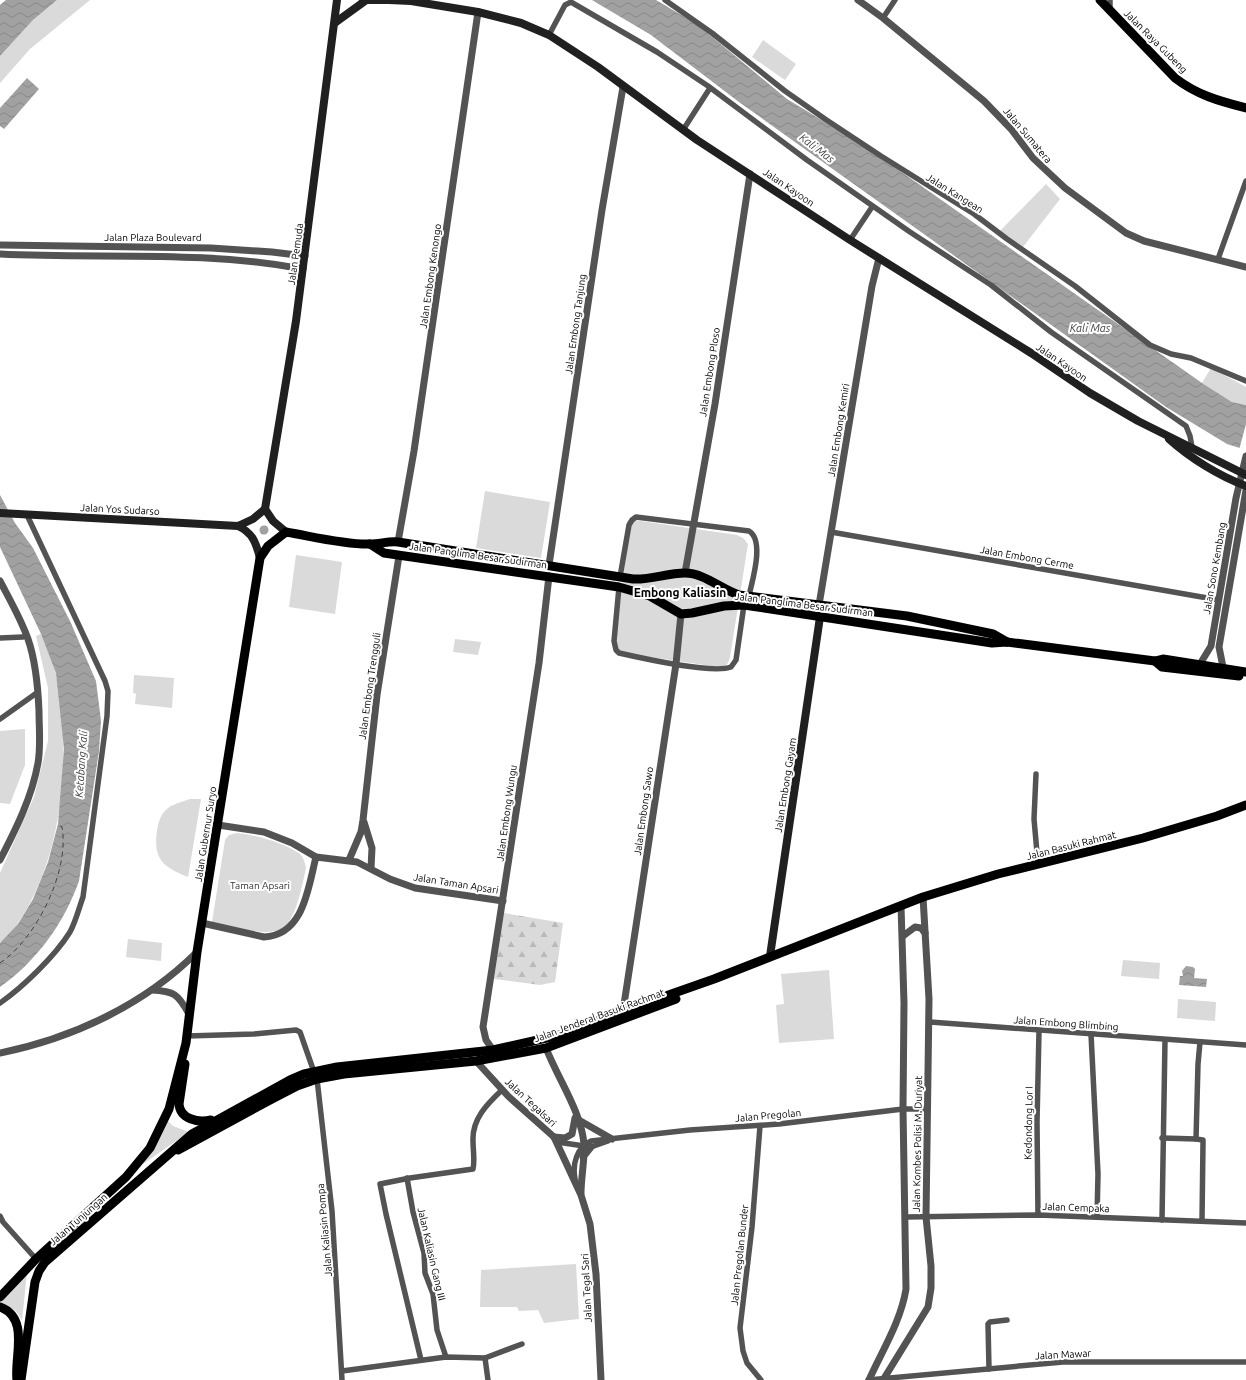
<svg xmlns="http://www.w3.org/2000/svg" width="1246" height="1380" font-family="Ubuntu,sans-serif">
	<style>
		.green { fill: #dadada }
		.forest { fill: url(#forest-firs) }
		.water { fill: url(#water-waves) }
		.pier { fill: #fff }
		.lines { fill: none; stroke-linecap: round; stroke-linejoin: round }
		.ferry { stroke: #424242; stroke-width: 1; stroke-dasharray: 5 4; stroke-linecap: butt }
		.minor { stroke: #535353; stroke-width: 5.5 }
		.tertiary { stroke: #535353; stroke-width: 7 }
		.secondary { stroke: #202020; stroke-width: 8 }
		.primary { stroke: #000; stroke-width: 9 }
		.trunk { stroke: #000; stroke-width: 9 }
		.labels { text-anchor: middle; stroke-width: 4; stroke-linejoin: round; paint-order: stroke }
		.street-label { font-size: 10px; fill: #000; stroke: #fff }
		.park-label { font-size: 10px; fill: #313131; stroke: #fff }
		.water-label { font-size: 11px; font-style: italic; fill: #424242; stroke: #fff }
		.quarter-label { font-size: 12px; font-weight: bold; fill: #000; stroke: #fff }
	</style>
	<defs>
		<pattern id="forest-firs" width="22" height="20" patternUnits="userSpaceOnUse"><rect width="22" height="20" fill="#dadada"/><path d="M5 1l3.5 6h-7zM16 11l3.5 6h-7z" fill="#b9b9b9"/></pattern>
		<pattern id="water-waves" width="16" height="10" patternUnits="userSpaceOnUse"><rect width="16" height="10" fill="#a1a1a1"/><path d="M0 5q4-4 8 0t8 0" fill="none" stroke="#898989"/></pattern>
	</defs>
	<rect width="100%" height="100%" fill="#fff"/>
	<g class="green">
		<polygon points="57,0 90,0 30,49 0,83 0,56 33,20"/>
		<polygon points="763,40 796,64 785,80 752,57"/>
		<polygon points="1046,184 1060,199 1023,247 999,232"/>
		<polygon points="1211,368 1246,387 1246,405 1232,402 1202,383"/>
		<polygon points="485,491 550,502 541,558 476,548"/>
		<path d="M634 520 737 535 743 538 748 544 730 657C728 665 726 666 719 667L621 653 618 651 615 641 630 525Z"/>
		<polygon points="296,555 342,562 335,614 289,607"/>
		<path d="M41 634C46 647 53 661 56 674 72 753 64 855 18 923 14 931 6 937 0 943V873L34 797 48 741V688L36 636Z"/>
		<polygon points="455,639 481,642 478,655 453,652"/>
		<polygon points="134,675 174,678 172,708 135,704 136,694 133,693"/>
		<polygon points="25,729 25,765 10,804 0,803 0,731"/>
		<path d="M190 799H201L188 877C163 867 153 859 157 831 158 824 160 816 165 811 171 804 182 802 190 799Z"/>
		<path d="M237 833C256 835 281 842 297 852 303 855 305 862 306 868 290 944 283 938 212 922L225 840 229 835Z"/>
		<polygon points="128,939 162,943 161,961 126,957"/>
		<polygon points="1123,960 1160,963 1159,979 1121,976"/>
		<polygon points="829,970 834,1039 779,1043 776,1005 784,1004 781,974"/>
		<polygon points="1178,999 1216,1002 1215,1021 1177,1018"/>
		<polygon points="167,1120 173,1126 189,1132 143,1164"/>
		<polygon points="576,1264 579,1319 544,1323 538,1310 519,1311 517,1307 480,1307 481,1270"/>
		<path d="M27 1272 22 1321C18 1311 11 1306 0 1303V1300Z"/>
	</g>
	<polygon class="forest" points="504,913 563,923 555,982 540,985 494,979"/>
	<g class="water">
		<polygon points="6,0 57,0 33,20 0,56 0,5"/>
		<polygon points="592,0 656,0 698,25 787,99 863,145 1202,383 1232,402 1246,405 1246,450 1227,444 1166,407 739,102 651,35"/>
		<polygon points="27,78 39,89 4,129 0,126 0,108"/>
		<path d="M0 495 15 523 33 548 70 621 96 681 101 721 99 751 79 881C64 923 37 961 0 987V943L18 924 33 899 48 862 58 824 64 749 56 673 41 634 0 547Z"/>
		<circle cx="264" cy="530" r="4.5"/>
		<polygon points="1186,966 1193,967 1195,969 1194,978 1207,979 1206,987 1179,985 1180,976 1183,976 1182,971"/>
	</g>
	<polygon class="pier" points="1246,424 1246,452 1239,450"/>
	<g class="lines">
		<path class="ferry" d="M0 963C36 939 70 871 62 827L58 824"/>
		<g class="minor">
			<polyline points="665,0 712,33 785,91 825,119 881,156 974,214 1007,239 1075,286 1150,345 1171,354 1191,358 1246,381"/>
			<polyline points="1110,0 1110,10"/>
			<polyline points="883,18 895,0"/>
			<polyline points="549,35 565,5 571,2 657,52 708,86 807,160 910,232 991,285 1051,332 1186,426 1190,436 1192,447"/>
			<polyline points="683,130 710,88"/>
			<polyline points="850,240 872,207"/>
			<polyline points="1218,259 1246,181"/>
			<polyline points="831,532 1219,600"/>
			<path d="M620 577 629 525 632 520 636 517 749 531C765 541 752 581 749 596"/>
			<path d="M619 587 614 641 616 650 619 653C641 658 713 674 731 667L736 660 744 605"/>
			<polyline points="0,638 23,637"/>
			<polyline points="0,719 38,692"/>
			<polyline points="1036,774 1034,819 1038,864"/>
			<path d="M0 1003C23 987 55 956 70 932 76 921 79 908 83 897L107 716 108 691 105 681 27 515"/>
			<polyline points="930,1022 1246,1045"/>
			<polyline points="1091,1034 1098,1174 1097,1217"/>
			<polyline points="187,1036 254,1034 296,1030 300,1032 314,1072"/>
			<polyline points="1200,1042 1198,1064 1196,1139 1203,1140 1203,1143 1202,1221"/>
			<polyline points="317,1079 332,1211 342,1380"/>
			<polyline points="760,1126 752,1227 740,1328 743,1351 747,1363 761,1380"/>
			<polyline points="1162,1138 1196,1139"/>
			<polyline points="557,1142 591,1147 608,1141"/>
			<polyline points="407,1178 413,1212 424,1253 425,1273 433,1294 437,1330 446,1357"/>
			<path d="M575 1179C572 1164 577 1147 591 1141L690 1130 779 1124 903 1109H926"/>
			<polyline points="1038,1215 1037,1122 1039,1031"/>
			<polyline points="0,1216 3,1222 36,1259"/>
			<polyline points="906,1217 1038,1215 1246,1223"/>
			<polyline points="1162,1220 1165,1040"/>
			<polyline points="485,1358 488,1380"/>
			<path d="M421 1360 386 1214 380 1184 410 1178 473 1169C475 1161 473 1150 473 1141 472 1119 487 1104 502 1090"/>
			<polyline points="989,1369 988,1324 990,1322 1007,1320"/>
			<polyline points="342,1371 446,1357 485,1358 522,1344"/>
			<polyline points="868,1380 1063,1362 1246,1362"/>
		</g>
		<g class="tertiary">
			<polyline points="858,0 883,18 984,101 1011,129 1033,158 1065,188 1126,233 1144,241 1246,267"/>
			<polyline points="0,245 211,248 272,252 305,256"/>
			<path d="M0 254C102 259 202 250 303 269"/>
			<polyline points="398,542 414,451 478,12"/>
			<polyline points="549,565 602,210 623,87"/>
			<polyline points="685,573 715,404 750,174"/>
			<path d="M0 581C10 600 21 619 28 639 36 662 38 687 39 711 39 728 41 746 38 763 32 797 16 829 0 860"/>
			<polyline points="819,605 872,286 879,258"/>
			<polyline points="1200,664 1211,646 1236,498 1246,456"/>
			<polyline points="1223,667 1219,647 1246,490"/>
			<polyline points="364,822 372,848 371,868"/>
			<polyline points="218,825 264,832 292,843 316,857 357,862 390,879 415,888 503,901"/>
			<polyline points="349,860 361,832 363,820 377,695 399,556"/>
			<path d="M202 923 264 937C304 935 308 888 316 857"/>
			<polyline points="903,936 915,927 921,928 925,933"/>
			<path d="M152 990C174 991 178 994 189 1014"/>
			<polyline points="623,1011 676,664 681,614"/>
			<path d="M546 1048C558 1079 581 1111 584 1144 585 1158 581 1178 581 1193"/>
			<polyline points="493,1050 486,1040 483,1027 539,663 549,576"/>
			<path d="M0 1053C73 1038 144 1005 197 952"/>
			<polyline points="476,1061 508,1096 554,1137 581,1195 590,1224 596,1274 601,1380"/>
			<polyline points="577,1119 612,1139"/>
			<polyline points="554,1137 565,1138 572,1134 575,1118"/>
			<polyline points="583,1157 591,1147"/>
			<path d="M869 1380C882 1351 901 1321 906 1289L903 1109 904 1003 901 906"/>
			<polyline points="883,1380 928,1307 931,1288 931,1266 926,1217 929,999 923,897"/>
		</g>
		<g class="secondary">
			<polyline points="363,0 387,0"/>
			<polyline points="389,0 411,1 478,12 521,23 549,35 598,67 697,140 850,240 1031,353 1090,393 1138,421 1246,475"/>
			<polyline points="336,22 365,1"/>
			<path d="M1169 439C1190 458 1219 476 1246 486"/>
			<polyline points="0,513 238,526 253,519 265,509"/>
			<path d="M238 526C253 533 256 543 260 558"/>
			<polyline points="286,532 273,521 265,509 296,321 337,0"/>
			<polyline points="770,956 820,617"/>
		</g>
		<g class="primary">
			<polyline points="370,544 384,553 619,587 650,596 681,614 692,613 724,606 744,605 992,643 1007,642 1155,661 1163,659 1246,672"/>
			<polyline points="1155,661 1162,667 1239,676"/>
			<path d="M185 1064 179 1104C180 1119 198 1123 211 1120"/>
			<polyline points="178,1150 270,1100 297,1086 317,1079 344,1074 476,1061 546,1048 676,999"/>
			<path d="M0 1297 36 1259 126 1177 150 1148 169 1109 186 1043 197 952 260 558 268 546 286 532C310 536 346 545 370 544 380 544 388 541 398 542L633 579C651 580 667 573 685 573 704 573 721 589 739 595L907 616 993 634 1007 642"/>
			<path d="M0 1307C30 1318 14 1357 17 1380"/>
			<polyline points="21,1380 35,1282 39,1271 45,1262 192,1134 290,1080 304,1074 337,1067 493,1050 560,1035 623,1011 714,979 923,897 998,874 1143,838 1217,816 1246,805"/>
		</g>
		<path class="trunk" d="M1100 0 1175 78C1197 95 1219 101 1246 108"/>
	</g>
	<g class="labels">
		<g class="street-label">
			<text transform="translate(1156 41) rotate(45)" y="4">Jalan Raya Gubeng</text>
			<text transform="translate(1028 135) rotate(50)" y="4">Jalan Sumatera</text>
			<text transform="translate(789 187) rotate(34)" y="4">Jalan Kayoon</text>
			<text transform="translate(955 193) rotate(32)" y="4">Jalan Kangean</text>
			<text x="153" y="241">Jalan Plaza Boulevard</text>
			<text transform="translate(295 254) rotate(-82)" y="4">Jalan Pemuda</text>
			<text transform="translate(430 276) rotate(-82)" y="4">Jalan Embong Kenongo</text>
			<text transform="translate(575 324) rotate(-82)" y="4">Jalan Embong Tanjung</text>
			<text transform="translate(1062 362) rotate(34)" y="4">Jalan Kayoon</text>
			<text transform="translate(709 372) rotate(-81)" y="4">Jalan Embong Ploso</text>
			<text transform="translate(838 430) rotate(-81)" y="4">Jalan Embong Kemiri</text>
			<text transform="translate(120 509) rotate(3)" y="4">Jalan Yos Sudarso</text>
			<text transform="translate(478 555) rotate(8)" y="4">Jalan Panglima Besar Sudirman</text>
			<text transform="translate(1027 557) rotate(10)" y="4">Jalan Embong Cerme</text>
			<text transform="translate(1214 568) rotate(-80)" y="4">Jalan Sono Kembang</text>
			<text transform="translate(804 604) rotate(7)" y="4">Jalan Panglima Besar Sudirman</text>
			<text transform="translate(369 686) rotate(-82)" y="4">Jalan Embong Trengguli</text>
			<text transform="translate(785 785) rotate(-81)" y="4">Jalan Embong Gayam</text>
			<text transform="translate(643 811) rotate(-82)" y="4">Jalan Embong Sawo</text>
			<text transform="translate(506 813) rotate(-82)" y="4">Jalan Embong Wungu</text>
			<text transform="translate(205 834) rotate(-81)" y="4">Jalan Gubernur Suryo</text>
			<text transform="translate(1071 845) rotate(-14)" y="4">Jalan Basuki Rahmat</text>
			<text transform="translate(456 883) rotate(9)" y="4">Jalan Taman Apsari</text>
			<text transform="translate(599 1015) rotate(-20)" y="4">Jalan Jenderal Basuki Rachmat</text>
			<text transform="translate(1066 1023) rotate(4)" y="4">Jalan Embong Blimbing</text>
			<text transform="translate(531 1102) rotate(43)" y="4">Jalan Tegalsari</text>
			<text transform="translate(768 1115) rotate(-5)" y="4">Jalan Pregolan</text>
			<text transform="translate(1028 1123) rotate(-89)" y="4">Kedondong Lor I</text>
			<text transform="translate(917 1144) rotate(-89)" y="4">Jalan Kombes Polisi M. Duriyat</text>
			<text transform="translate(1076 1207) rotate(2)" y="4">Jalan Cempaka</text>
			<text transform="translate(78 1219) rotate(-41)" y="4">Jalan Tunjungan</text>
			<text transform="translate(324 1230) rotate(-95)" y="4">Jalan Kaliasin Pompa</text>
			<text transform="translate(432 1254) rotate(77)" y="4">Jalan Kaliasin Gang III</text>
			<text transform="translate(739 1255) rotate(-84)" y="4">Jalan Pregolan Bunder</text>
			<text transform="translate(586 1288) rotate(-93)" y="4">Jalan Tegal Sari</text>
			<text transform="translate(1063 1354) rotate(-3)" y="4">Jalan Mawar</text>
		</g>
		<g class="park-label">
			<text x="260" y="889">Taman Apsari</text>
		</g>
		<g class="water-label">
			<text transform="translate(817 148) rotate(37)" y="4">Kali Mas</text>
			<text x="1090" y="332">Kali Mas</text>
			<text transform="translate(81 764) rotate(-86)" y="4">Ketabang Kali</text>
		</g>
		<g class="quarter-label">
			<text x="680" y="597">Embong Kaliasin</text>
		</g>
	</g>
</svg>
